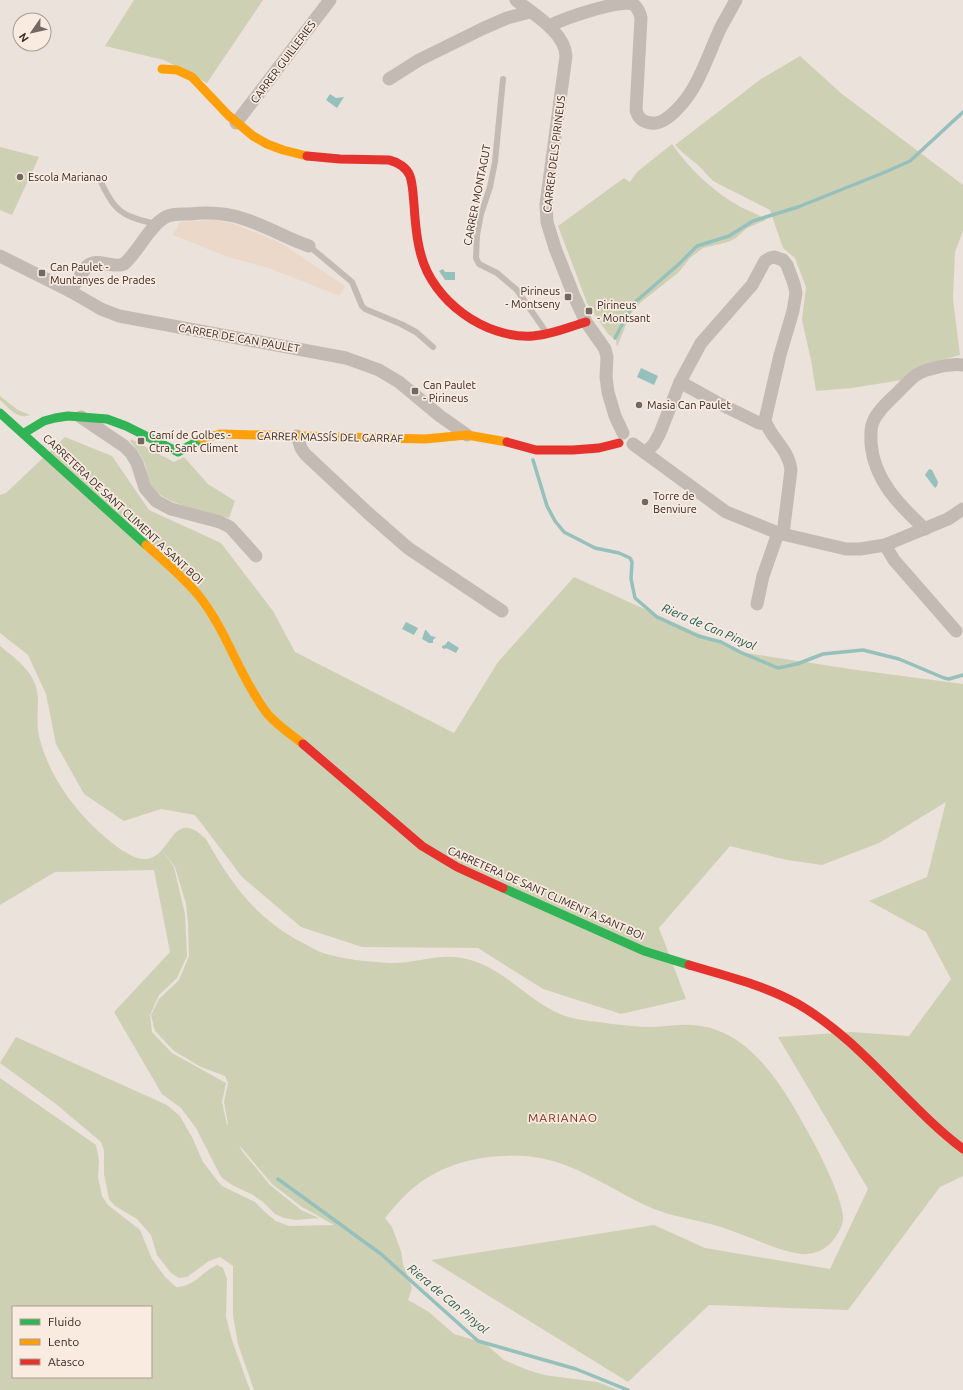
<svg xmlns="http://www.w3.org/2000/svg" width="963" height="1390" font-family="Ubuntu,sans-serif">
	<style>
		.green { fill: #ced0b3; fill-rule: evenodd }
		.plaza { fill: #ecd8c8 }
		.water { fill: #96c0bb }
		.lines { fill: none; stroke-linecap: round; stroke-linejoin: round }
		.stream { stroke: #96c0bb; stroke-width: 3.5 }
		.lane { stroke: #c4bab4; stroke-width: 6 }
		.street { stroke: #c4bab4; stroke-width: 13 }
		.fast { stroke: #30b455; stroke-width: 9 }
		.slow { stroke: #ff9f0a; stroke-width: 9 }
		.jam { stroke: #e5322d; stroke-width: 9 }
		.poi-dot { fill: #746863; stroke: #faebe0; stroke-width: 1.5 }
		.labels { text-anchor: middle; stroke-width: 3.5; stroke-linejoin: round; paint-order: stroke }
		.street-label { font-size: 11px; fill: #342723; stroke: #faebe0 }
		.poi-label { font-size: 11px; fill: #342723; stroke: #faebe0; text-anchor: start }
		.water-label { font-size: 12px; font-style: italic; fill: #165855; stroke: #faebe0 }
		.neighbourhood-label { font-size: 12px; letter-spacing: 1px; fill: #882617; stroke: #faebe0 }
	</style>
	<rect width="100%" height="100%" fill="#ebe2db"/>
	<g class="green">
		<polygon points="134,0 263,0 207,83 164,60 105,46"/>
		<polygon points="800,56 842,94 963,185 963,231 955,252 953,299 960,355 917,367 902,380 852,388 816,391 811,360 802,320 806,287 795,258 783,248 770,210 713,181 699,166 683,153 675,145 761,79"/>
		<path d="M672 144C689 168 712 191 739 206 748 211 758 214 766 220L747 228 736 238 728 242 703 248 690 258 679 272 640 303 630 315 617 347 616 340 608 334 587 303 558 226 624 178 630 182 637 172Z"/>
		<polygon points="0,147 39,157 12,215 0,210"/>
		<path d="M0 396 18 410 30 415C17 420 9 408 0 400Z"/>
		<polygon points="65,437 112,456 149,510 221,543 273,611 295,652 454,733 498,662 574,577 739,652 857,670 963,684 963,1176 940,1187 848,1310 709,1305 628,1382 431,1260 654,1225 705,1248 830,1269 868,1189 778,1037 850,1032 909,1036 951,979 926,932 869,901 927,877 946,802 879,843 822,865 787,860 730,846 659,928 686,999 621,1014 543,989 478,948 362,947 301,927 242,877 195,815 161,809 124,821 84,794 56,744 46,694 28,655 0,633 0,495 6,493"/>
		<path d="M131 439 174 462 184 457 208 484 235 501 229 518C211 513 163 504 153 488 148 481 147 472 145 464 141 455 136 448 130 441Z"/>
		<path d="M0 646C17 660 37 673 38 698 38 712 36 726 40 740 49 774 71 805 96 829 107 839 131 861 147 859 172 856 172 806 206 839 231 884 258 921 305 944 311 947 317 951 323 953 342 959 369 962 389 963 414 964 438 953 462 958 502 965 525 999 560 1014 577 1021 594 1021 612 1024 626 1025 638 1027 652 1027 665 1027 679 1024 692 1025 754 1028 789 1097 815 1145 823 1160 845 1205 843 1220 842 1228 836 1237 831 1243 823 1251 812 1255 800 1254 776 1250 748 1236 724 1228 701 1220 676 1218 654 1209 611 1191 573 1159 525 1156 487 1154 448 1161 417 1185 405 1194 395 1206 385 1218L392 1227 401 1251 403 1264 412 1288 408 1300 429 1312 454 1334 478 1341 488 1346 504 1360 525 1369 544 1375 597 1382 618 1390H254L238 1344 233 1315V1266L220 1257 209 1261 187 1277 179 1278 171 1273 157 1255 151 1235 137 1219 115 1206 109 1199 104 1174V1150L101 1142 56 1104 0 1063 16 1037 167 1105 180 1116 193 1139 203 1162 216 1179 222 1186 255 1202 266 1213 276 1221 289 1226 334 1225 302 1207 272 1184 239 1145 242 1151 270 1185 301 1210 319 1218 296 1220 284 1218 275 1214 263 1202 253 1195 232 1185 221 1177 196 1128 181 1108 162 1094 114 1012 170 952 154 870 55 872 0 905ZM163 851 175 867 186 904 188 922 189 956 179 980 159 999 151 1015 155 1031 174 1051 201 1067 225 1076 228 1083 224 1102 228 1124 227 1125 222 1102 226 1083 172 1053 152 1032 150 1015 159 995 177 978 187 956 185 914 174 867Z"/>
		<path d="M0 1078 96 1145 99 1160 98 1177 102 1196 108 1205 140 1230 152 1259 165 1277 176 1287C194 1287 202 1272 217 1265L223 1268 227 1279 226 1317 232 1340 250 1390H0ZM13 1307H151V1377H13Z"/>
	</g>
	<polygon class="plaza" points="214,220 234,224 276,241 287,247 345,286 340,296 269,268 228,257 173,235 180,222"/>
	<g class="water">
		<polygon points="330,94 336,98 344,97 337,108 326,100"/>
		<polygon points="443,269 445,272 455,272 455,280 445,280 439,271"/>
		<polygon points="641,368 658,376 654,385 637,377"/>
		<polygon points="929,469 932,470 938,482 937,486 935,488 925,475"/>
		<polygon points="406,622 418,628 414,635 402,629"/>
		<polygon points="425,630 426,630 431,636 436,637 433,640 433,643 429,643 422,639"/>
		<polygon points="448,641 459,648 456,653 446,648 445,649 442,648 442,646 445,645"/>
	</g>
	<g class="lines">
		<g class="stream">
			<polyline points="615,338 633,304 679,264 697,246 729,236 753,221 798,207 883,173 910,161 963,112"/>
			<polyline points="533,460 547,506 555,521 564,532 595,548 619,553 630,558 632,562 631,579 635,598 657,617 698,636 721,642 740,652 778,668 797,664 823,654 863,650 899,659 944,678 949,679 963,675"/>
			<polyline points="278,1179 381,1254 478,1341 576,1369 628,1390"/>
		</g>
		<g class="lane">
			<polyline points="503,79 495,162 490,187 481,214 477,235 476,258 479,264 497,273 517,290 546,332"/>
			<path d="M98 176C115 211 118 215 156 224"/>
			<polyline points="309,246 352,282 362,306 365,309 401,324 416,332 433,347"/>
		</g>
		<g class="street">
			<path d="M516 0C533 14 565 32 566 56L546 204 547 222 555 248 574 296 586 322 605 349 607 357 606 377 608 392 615 416 623 433"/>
			<path d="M549 26C565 18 617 0 633 4 637 7 640 13 641 18L636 110C638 118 642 122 651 123 667 126 688 98 695 85 705 67 712 46 721 27 726 18 731 9 736 0"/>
			<polyline points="389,79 419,60 484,28 507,18 530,12"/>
			<polyline points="236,123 330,0"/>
			<polyline points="0,256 70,291 101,309 119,316 346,358 379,370 399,382 440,416 467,435"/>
			<path d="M70 291 87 266C97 257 112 269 124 264 138 252 148 228 164 218 171 213 181 214 190 214 209 212 227 213 244 219 267 226 287 239 309 246"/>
			<polyline points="680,382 716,402 759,423 766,424"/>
			<polyline points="81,417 124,446 131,453 137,463 145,488 156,501 171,509 220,522 230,527 256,556"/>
			<polyline points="297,436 301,448 305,454 368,513 408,548 502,611"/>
			<polyline points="633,444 726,512 778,533 846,549 860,549 885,545 948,519 963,509"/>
			<path d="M645 453 654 444 660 433 680 382 701 343 752 285 765 261 770 258 774 257 783 260 787 265 794 284 796 293 793 311 780 355 765 420C770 438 788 447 791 470L783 534"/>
			<path d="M925 529C899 505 874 480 871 443 871 436 870 429 873 422 878 409 893 398 902 388 906 384 911 379 916 375 925 369 952 363 963 365"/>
			<polyline points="885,545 894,560 956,631"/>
			<polyline points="757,604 763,576 778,533"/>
		</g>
		<g class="fast">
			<polyline points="0,413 146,545"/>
			<polyline points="24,433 44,421 55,418 68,416 107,419 126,426 178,452 202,439"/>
			<polyline points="503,888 644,951 689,965"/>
		</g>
		<g class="slow">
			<polyline points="162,69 177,70 192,77 228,115 253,136 267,144 283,150 307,156"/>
			<polyline points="202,439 220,434 425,439 467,435 507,442"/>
			<path d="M146 545C164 561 183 577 199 596 227 631 239 676 266 712 274 723 292 735 303 744"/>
		</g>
		<g class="jam">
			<path d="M307 156 340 159 389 160C398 162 407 168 410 176 413 185 413 195 414 204 415 221 416 238 421 255 433 301 485 339 533 336 551 335 569 327 586 322"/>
			<polyline points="507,442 536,450 573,450 599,448 619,443"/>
			<polyline points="303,744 422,846 457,867 503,888"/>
			<path d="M689 965C726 976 764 985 798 1004 862 1041 905 1105 963 1149"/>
		</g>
	</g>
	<g class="poi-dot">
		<circle cx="20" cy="177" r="4"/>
		<rect x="38" y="269" width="8" height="8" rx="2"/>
		<rect x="564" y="293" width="8" height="8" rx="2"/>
		<rect x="585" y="307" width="8" height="8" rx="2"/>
		<rect x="411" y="387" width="8" height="8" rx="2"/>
		<circle cx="639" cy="405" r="4"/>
		<rect x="137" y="437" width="8" height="8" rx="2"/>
		<circle cx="645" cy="502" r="4"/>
	</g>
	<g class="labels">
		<g class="street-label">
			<text transform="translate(283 62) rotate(-53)" y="4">CARRER GUILLERIES</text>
			<text transform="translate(554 154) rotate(-83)" y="4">CARRER DELS PIRINEUS</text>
			<text transform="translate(477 195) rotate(-79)" y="4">CARRER MONTAGUT</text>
			<text transform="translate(239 338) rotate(10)" y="4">CARRER DE CAN PAULET</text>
			<text transform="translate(330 437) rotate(1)" y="4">CARRER MASSÍS DEL GARRAF</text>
			<text transform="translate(123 509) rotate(43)" y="4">CARRETERA DE SANT CLIMENT A SANT BOI</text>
			<text transform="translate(546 893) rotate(24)" y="4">CARRETERA DE SANT CLIMENT A SANT BOI</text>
		</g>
		<g class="poi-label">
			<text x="28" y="181">Escola Marianao</text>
			<text x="50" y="271">Can Paulet -<tspan x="50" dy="13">Muntanyes de Prades</tspan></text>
			<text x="560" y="295" text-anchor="end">Pirineus<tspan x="560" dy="13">- Montseny</tspan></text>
			<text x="597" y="309">Pirineus<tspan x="597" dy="13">- Montsant</tspan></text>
			<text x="423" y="389">Can Paulet<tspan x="423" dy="13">- Pirineus</tspan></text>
			<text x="647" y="409">Masia Can Paulet</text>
			<text x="149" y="439">Camí de Golbes -<tspan x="149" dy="13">Ctra. Sant Climent</tspan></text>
			<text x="653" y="500">Torre de<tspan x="653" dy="13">Benviure</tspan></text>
		</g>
		<g class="water-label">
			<text transform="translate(709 627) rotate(23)" y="4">Riera de Can Pinyol</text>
			<text transform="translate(448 1299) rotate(40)" y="4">Riera de Can Pinyol</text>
		</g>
		<g class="neighbourhood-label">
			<text x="563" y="1122">MARIANAO</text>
		</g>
	</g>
	<rect x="12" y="1306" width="140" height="72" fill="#faebe0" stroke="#ab9d94"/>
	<rect x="20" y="1319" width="20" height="6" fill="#30b455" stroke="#ab9d94"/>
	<text x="48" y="1326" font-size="12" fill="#342723">Fluido</text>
	<rect x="20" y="1339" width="20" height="6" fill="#ff9f0a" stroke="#ab9d94"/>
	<text x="48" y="1346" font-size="12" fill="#342723">Lento</text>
	<rect x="20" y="1359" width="20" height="6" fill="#e5322d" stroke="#ab9d94"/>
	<text x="48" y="1366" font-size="12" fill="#342723">Atasco</text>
	<g transform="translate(32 32) rotate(236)"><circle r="19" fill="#faebe0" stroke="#ab9d94"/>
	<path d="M0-3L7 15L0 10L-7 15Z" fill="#746863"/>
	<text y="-6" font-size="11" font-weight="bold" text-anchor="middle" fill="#342723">N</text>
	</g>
</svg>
